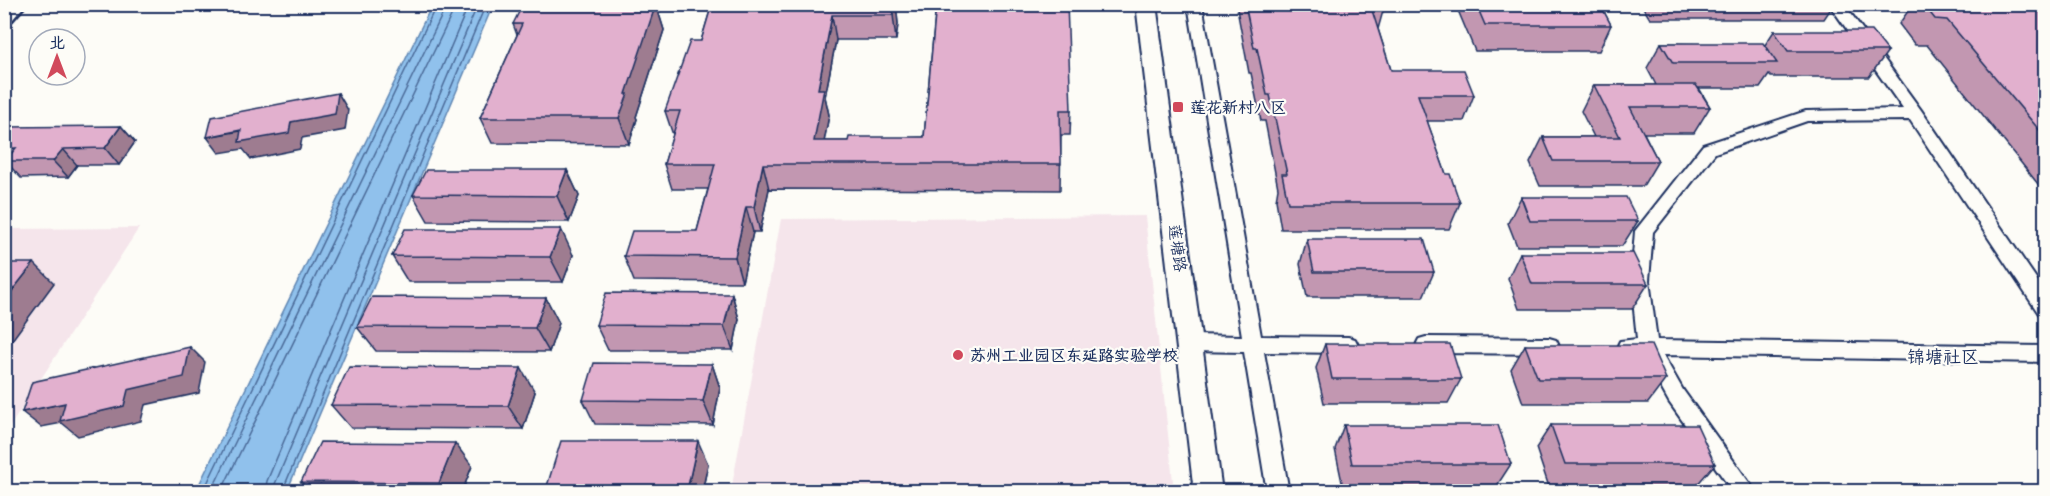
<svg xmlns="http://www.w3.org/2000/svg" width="2050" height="496" font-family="Kalam,'LXGW WenKai TC',sans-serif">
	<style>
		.built { fill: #f5e5eb }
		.water { fill: #90c1ec; stroke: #6187b3; stroke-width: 1.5 }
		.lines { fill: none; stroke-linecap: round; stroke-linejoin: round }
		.shore { stroke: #4a6997; stroke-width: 1.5 }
		.street-casing { stroke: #1b2f5e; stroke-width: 4 }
		.secondary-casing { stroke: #1b2f5e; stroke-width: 4 }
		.primary-casing { stroke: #1b2f5e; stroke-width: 5 }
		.street { fill: #fdfcf7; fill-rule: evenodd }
		.secondary { fill: #fdfcf7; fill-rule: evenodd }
		.primary { fill: #fdfcf7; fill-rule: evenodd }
		.wall { fill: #c297b1; stroke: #1b2f5e; stroke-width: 1.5 }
		.shaded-wall { fill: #9e7b90; stroke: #1b2f5e; stroke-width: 1.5 }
		.building { fill: #e2b0ce; stroke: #1b2f5e; stroke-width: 1.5 }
		.poi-dot { fill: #d1495b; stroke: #fdfcf7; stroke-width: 2 }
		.labels { text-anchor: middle; stroke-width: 4.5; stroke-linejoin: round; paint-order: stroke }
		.poi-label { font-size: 16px; font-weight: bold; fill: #1b2f5e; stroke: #fdfcf7; text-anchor: start }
		.street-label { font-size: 16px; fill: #1b2f5e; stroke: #fdfcf7 }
		.neighbourhood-label { font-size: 18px; fill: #1b2f5e; stroke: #fdfcf7 }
	</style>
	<rect width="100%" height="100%" fill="#fdfcf7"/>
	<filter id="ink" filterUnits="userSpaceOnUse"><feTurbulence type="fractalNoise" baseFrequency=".0167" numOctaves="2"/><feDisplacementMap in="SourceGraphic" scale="12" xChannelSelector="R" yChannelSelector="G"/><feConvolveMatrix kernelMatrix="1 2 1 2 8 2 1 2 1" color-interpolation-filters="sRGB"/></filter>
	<g filter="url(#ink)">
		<g class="built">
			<polygon points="1145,216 1174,491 731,491 781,219"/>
			<polygon points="139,228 5,434 4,229"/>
		</g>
		<polygon class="water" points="432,5 493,5 287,491 196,491"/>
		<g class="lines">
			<g class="shore">
				<polyline points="203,492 437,4"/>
				<polyline points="211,492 443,13 444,4"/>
				<polyline points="221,492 451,16 453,4"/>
				<polyline points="265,492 267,481 469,4"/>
				<polyline points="274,492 275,484 478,4"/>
				<polyline points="282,492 486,4"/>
			</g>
			<defs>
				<g id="street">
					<polygon points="1188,4 1202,4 1261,336 1348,337 1355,339 1358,345 1355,351 1348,353 1264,352 1289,492 1267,492 1244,352 1190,351 1183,349 1180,343 1183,337 1190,335 1242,336"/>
					<polygon points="1829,4 1844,4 1921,110 2046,293 2046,316 2039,314 1910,120 1807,121 1715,153 1653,232 1649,280 1657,340 2046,346 2046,362 1663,355 1683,390 1756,492 1733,492 1669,402 1643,355 1620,353 1617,347 1620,341 1637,339 1631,280 1635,231 1703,145 1806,111 1903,109"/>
					<polygon points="1426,337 1549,338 1556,340 1559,346 1556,352 1549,354 1426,353 1419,351 1416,345 1419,339"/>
				</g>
				<polygon id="secondary" points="1136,4 1156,4 1222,492 1194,492"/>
				<polygon id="primary" points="4,4 26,4 12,20 4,22"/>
			</defs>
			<use href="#street" class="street-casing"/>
			<use href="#secondary" class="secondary-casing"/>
			<use href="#primary" class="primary-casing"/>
			<use href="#street" class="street"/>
			<use href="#secondary" class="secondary"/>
			<use href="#primary" class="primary"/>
		</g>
		<g class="wall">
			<polygon points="712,4 896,4 898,24 896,40 836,40 825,97 829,115 824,141 848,141 924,137 936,4 1071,110 1070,135 1061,135 1060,190 769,189 760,232 753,232 742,282 634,281 624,256 697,231 708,189 672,189 664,164 673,135 665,111 701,41"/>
			<polygon points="1236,4 1385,4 1378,29 1391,70 1474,95 1464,121 1427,121 1446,174 1460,203 1449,229 1281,229 1276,200 1278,188 1265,121 1261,121 1251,73 1249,73"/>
			<polygon points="1450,4 1623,4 1622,8 1602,8 1611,25 1599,51 1475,51 1457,8 1452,8"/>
			<polygon points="1641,4 1834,4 1824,19 1650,19"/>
			<polygon points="1913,4 2046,4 2046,194 1927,45 1915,45 1899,24"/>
			<polygon points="659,14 664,30 636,117 637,119 629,144 492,143 480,118 517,35 513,24"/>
			<polygon points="1774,31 1888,51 1869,77 1771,77 1769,75 1760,88 1699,88 1710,107 1694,133 1644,133 1658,161 1643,186 1540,186 1530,163 1543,137 1594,137 1581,111 1594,85 1656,85 1647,68 1661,43 1765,45"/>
			<polygon points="121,126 135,142 119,165 77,165 68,177 21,178 9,165 4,165 4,149"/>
			<polygon points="567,170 579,196 569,222 428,221 413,195"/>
			<polygon points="1521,197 1638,221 1622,246 1517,246 1508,223"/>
			<polygon points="1307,239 1434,272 1423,297 1307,297 1300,264"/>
			<polygon points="1520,253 1648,284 1632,309 1519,309 1508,278"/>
			<polygon points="573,255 563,282 408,282 392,256"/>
			<polygon points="732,294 739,319 733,350 608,350 596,325"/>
			<polygon points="546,298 559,323 549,352 376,351 357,327"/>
			<polygon points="1325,344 1461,379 1448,403 1324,403 1316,368"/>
			<polygon points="1525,345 1666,379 1648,403 1523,403 1511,369"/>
			<polygon points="712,364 720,388 713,425 595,424 583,400"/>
			<polygon points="535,392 523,429 351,428 331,405"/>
			<polygon points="1344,425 1511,464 1496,487 1343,487 1335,449"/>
			<polygon points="1551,425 1715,464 1695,487 1549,487 1536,448"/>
			<polygon points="708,464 702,492 551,492 547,486"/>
			<polygon points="472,466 462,492 311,492 301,482"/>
		</g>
		<g class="shaded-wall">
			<polygon points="646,4 663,4 659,14 664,30 636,117 637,119 629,144 619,118 626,94"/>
			<polygon points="894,4 896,4 898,24 896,40 893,15"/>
			<polygon points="832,15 836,40 825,97 829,115 820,164 814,141 818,89"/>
			<polygon points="338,93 348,110 345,130 302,138 300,149 251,159 243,149 219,153 207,137 291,122"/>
			<polygon points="121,126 135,142 119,165 105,148"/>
			<polygon points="63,149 77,165 68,177 53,161"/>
			<polygon points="763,164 769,189 760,232 754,207"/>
			<polygon points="567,170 579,196 569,222 557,196"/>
			<polygon points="746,207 753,232 742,282 735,257"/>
			<polygon points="561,229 573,255 563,282 550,257"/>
			<polygon points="34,263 54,283 4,351 4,301"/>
			<polygon points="732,294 739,319 733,350 724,326"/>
			<polygon points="546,298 559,323 549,352 535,328"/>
			<polygon points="190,347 205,362 199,393 145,405 141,421 78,436 62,423 41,427 22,412 128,390"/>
			<polygon points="712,364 720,388 713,425 703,401"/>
			<polygon points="521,368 535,392 523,429 508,406"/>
			<polygon points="698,441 708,464 702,492 691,492 688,486"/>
			<polygon points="455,443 472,466 462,492 446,492 439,483"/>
		</g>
		<g class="building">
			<polygon points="523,4 656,4 626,94 628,94 619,118 480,118 522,24 513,24"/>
			<polygon points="712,4 894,4 893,15 832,15 818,89 824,89 814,141 848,141 849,137 924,137 936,4 1067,4 1071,110 1060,110 1061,164 763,164 754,207 746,207 735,257 624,256 632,231 697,231 715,164 664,164 680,111 665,111 690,41 701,41"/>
			<polygon points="1245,4 1370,4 1391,70 1464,70 1474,95 1418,95 1446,174 1450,174 1460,203 1288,203 1282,174 1287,174 1270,95 1267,95 1257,48 1254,48"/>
			<polygon points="1476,4 1600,4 1611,25 1485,25"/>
			<polygon points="1923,4 2046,4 2046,138 1947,20 1935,19"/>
			<polygon points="1774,31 1872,31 1888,51 1788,51"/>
			<polygon points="1661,43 1763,43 1777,63 1673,63"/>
			<polygon points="1594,85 1696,85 1710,107 1630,107 1658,161 1553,161 1543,137 1620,137"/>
			<polygon points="338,93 335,114 291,122 289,133 239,142 241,130 207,137 212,117"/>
			<polygon points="121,126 105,148 63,149 53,161 5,161 16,148 4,149 4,127"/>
			<polygon points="426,170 567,170 557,196 413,195"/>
			<polygon points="1521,197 1626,197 1638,221 1530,221"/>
			<polygon points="405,229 561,229 550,257 392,256"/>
			<polygon points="1307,239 1424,239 1434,272 1314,272"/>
			<polygon points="1520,253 1633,253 1648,284 1532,284"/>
			<polygon points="4,263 34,263 4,301"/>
			<polygon points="606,293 732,294 724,326 596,325"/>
			<polygon points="372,297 546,298 535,328 357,327"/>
			<polygon points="1325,344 1450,344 1461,379 1332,379"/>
			<polygon points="1525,345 1651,345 1666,379 1538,379"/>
			<polygon points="190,347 184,377 128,390 124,406 60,421 65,403 22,412 32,382"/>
			<polygon points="594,363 712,364 703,401 583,400"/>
			<polygon points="349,367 521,368 508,406 331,405"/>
			<polygon points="1344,425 1498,425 1511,464 1352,464"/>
			<polygon points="1551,425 1697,425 1715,464 1565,464"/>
			<polygon points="561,441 698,441 688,486 547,486"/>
			<polygon points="320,442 455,443 439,483 301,482"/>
		</g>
	</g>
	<g class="poi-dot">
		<rect x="1172" y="101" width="12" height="12" rx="3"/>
		<circle cx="958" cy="355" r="6"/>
	</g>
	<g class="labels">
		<g class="poi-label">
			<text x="1190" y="113">莲花新村八区</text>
			<text x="970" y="361">苏州工业园区东延路实验学校</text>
		</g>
		<g class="street-label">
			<text transform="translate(1178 248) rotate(82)" y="6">莲塘路</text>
		</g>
		<g class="neighbourhood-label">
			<text x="1943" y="363">锦塘社区</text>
		</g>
	</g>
	<rect width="2050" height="496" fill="none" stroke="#fdfcf7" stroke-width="24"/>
	<rect x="12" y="12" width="2026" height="472" fill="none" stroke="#1b2f5e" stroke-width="2" filter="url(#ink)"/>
	<g transform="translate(57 57)"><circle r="28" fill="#fdfcf7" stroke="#a3aaba" stroke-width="1.5"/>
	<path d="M0-4.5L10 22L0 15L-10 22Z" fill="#d1495b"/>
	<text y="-9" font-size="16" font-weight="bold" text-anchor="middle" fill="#1b2f5e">北</text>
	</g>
</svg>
